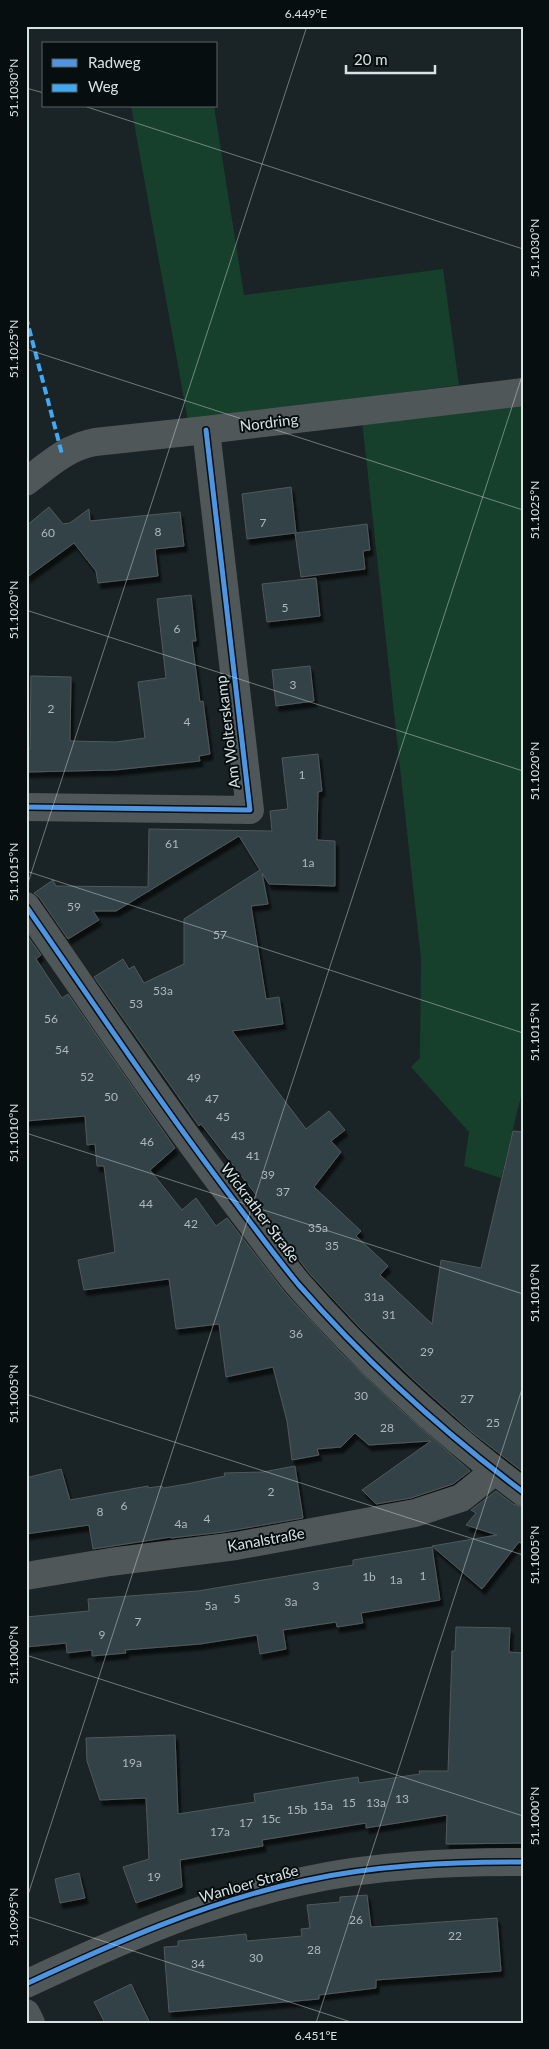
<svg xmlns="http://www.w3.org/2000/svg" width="549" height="2049" font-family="Lato,sans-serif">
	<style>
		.green { fill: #17402c }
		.building { fill: #304247; stroke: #52585b; filter: url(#shadow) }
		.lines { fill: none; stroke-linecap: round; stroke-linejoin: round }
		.minor { stroke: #505758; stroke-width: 28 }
		.quiet { stroke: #3fa9f5; stroke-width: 4; stroke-dasharray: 8 4; stroke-linecap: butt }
		.cycleway-casing { stroke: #070e0f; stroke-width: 8 }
		.cycleway { stroke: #4d94e3; stroke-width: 5 }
		.ticks { fill: none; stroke: #d7e2e3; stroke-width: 1; stroke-opacity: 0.45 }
		.labels { text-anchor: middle; stroke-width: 4; stroke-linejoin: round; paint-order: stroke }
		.number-label { font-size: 12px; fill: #adbabc }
		.street-label { font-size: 15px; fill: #d7e2e3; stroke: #070e0f }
		.neatline { fill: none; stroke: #d7e2e3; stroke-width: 2 }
		.ticks-label { font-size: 12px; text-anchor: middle; fill: #d7e2e3 }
	</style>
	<defs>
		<filter id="shadow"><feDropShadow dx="3" dy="5.5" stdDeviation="1" flood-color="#0009"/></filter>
	</defs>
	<rect width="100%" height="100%" fill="#1a2325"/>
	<g class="green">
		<polygon points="131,106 214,106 244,295 443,269 459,385 188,421"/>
		<polygon points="523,403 523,1088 501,1178 464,1166 469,1132 411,1067 420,1058 421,959 362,421"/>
	</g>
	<g class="building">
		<polygon points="291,487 296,533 367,524 370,550 363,551 365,569 301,577 295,533 247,539 242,494"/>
		<polygon points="49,507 63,524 70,523 89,509 90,521 180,512 184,546 155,549 158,576 98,583 96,571 74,543 26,578 26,526"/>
		<polygon points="316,578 320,616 267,622 262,584"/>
		<polygon points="191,595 196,641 192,641 200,702 203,701 210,754 199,756 200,761 115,770 26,772 26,749 30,749 31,676 71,677 70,741 116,742 145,738 138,682 166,678 157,599"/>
		<polygon points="310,666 314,701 276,706 272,670"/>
		<polygon points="318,754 322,791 318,792 317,840 335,841 335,886 269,884 262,873 268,904 251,906 266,999 279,997 283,1024 232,1031 306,1129 329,1111 345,1130 331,1141 341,1152 314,1187 361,1231 356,1236 388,1266 380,1275 432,1324 441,1260 481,1268 513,1131 523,1132 523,1472 473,1433 416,1382 361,1329 310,1274 252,1199 257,1196 201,1124 199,1126 94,977 123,959 129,969 134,966 144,983 184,964 184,919 260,870 239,836 116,911 93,911 99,920 68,939 39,897 34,893 53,880 56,886 148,887 149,829 272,831 270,811 288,809 282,758"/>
		<polygon points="26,934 41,955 36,959 62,998 68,994 175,1148 150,1170 182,1210 196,1198 216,1226 227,1218 286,1294 339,1351 395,1405 470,1471 453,1484 411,1498 376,1504 362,1490 431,1441 369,1445 355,1433 341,1447 317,1449 319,1455 292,1460 287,1421 273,1367 226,1377 219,1324 176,1329 169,1279 84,1290 78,1260 115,1252 104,1166 97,1166 95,1144 87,1145 85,1116 26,1121"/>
		<polygon points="295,1466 303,1518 223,1532 171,1538 171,1537 93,1549 89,1525 26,1534 26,1478 61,1469 70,1500 148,1486 148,1488 162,1486 163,1488 187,1484 225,1476 224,1473 263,1472"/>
		<polygon points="496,1491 513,1504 523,1507 523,1544 519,1542 482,1589 432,1546 497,1535 466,1525 476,1513 471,1510"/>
		<polygon points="432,1547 440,1600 361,1613 363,1623 337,1627 336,1622 283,1630 286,1649 260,1654 257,1635 200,1644 125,1650 126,1653 92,1656 92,1650 67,1653 66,1643 26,1647 26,1617 89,1611 88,1599 198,1591 353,1565 353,1560"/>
		<polygon points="456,1627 510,1628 509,1652 523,1653 523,1843 446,1844 447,1815 366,1828 366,1823 262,1840 263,1846 180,1860 182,1887 136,1903 123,1867 149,1859 146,1798 100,1800 87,1761 86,1738 175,1735 178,1814 255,1802 254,1794 332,1781 358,1777 359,1783 420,1774 419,1771 448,1771 452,1651 455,1651"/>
		<polygon points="79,1873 85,1898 60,1903 55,1879"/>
		<polygon points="367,1895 371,1927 497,1918 501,1971 376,1980 376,1988 319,1995 319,1999 169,2012 164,1947 178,1946 178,1941 246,1934 247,1941 302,1936 301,1929 310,1928 307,1905 340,1902 340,1897"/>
		<polygon points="131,1984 150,2023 105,2023 94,2002"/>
	</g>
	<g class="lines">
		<g class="minor">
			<path d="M26 482C48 465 67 447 95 442L206 430 523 392"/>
			<polyline points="26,807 250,810 206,430"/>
			<path d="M26 906C94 1004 160 1103 232 1198 254 1227 275 1256 298 1284 365 1361 442 1431 523 1492"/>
			<polyline points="26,1576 110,1562 236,1546 415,1513 461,1498 495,1471"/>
			<path d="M26 1984C116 1942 206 1902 303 1881 375 1865 450 1862 523 1862"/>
			<polyline points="26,2013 31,2023"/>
		</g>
		<polyline class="quiet" points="26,317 62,454"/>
		<defs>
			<g id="cycleway">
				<polyline points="26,807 250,810 206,430"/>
				<path d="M26 906C94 1004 160 1103 232 1198 254 1227 275 1256 298 1284 365 1361 442 1431 523 1492"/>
				<path d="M26 1984C116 1942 206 1902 303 1881 375 1865 450 1862 523 1862"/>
			</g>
		</defs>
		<use href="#cycleway" class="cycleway-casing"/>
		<use href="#cycleway" class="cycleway"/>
	</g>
	<path class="ticks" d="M26 88 44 93M84 106 523 249M26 349 523 510M26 610 523 771M26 871 523 1033M26 889 307 26M26 1133 523 1294M26 1394 523 1555M26 1655 523 1816M26 1901 523 373M26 1916 354 2023M316 2023 523 1386"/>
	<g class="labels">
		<g class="number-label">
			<text x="263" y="527">7</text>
			<text x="158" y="536">8</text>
			<text x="48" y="537">60</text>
			<text x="285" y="612">5</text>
			<text x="177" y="633">6</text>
			<text x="293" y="689">3</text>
			<text x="51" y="713">2</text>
			<text x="187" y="726">4</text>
			<text x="302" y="779">1</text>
			<text x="172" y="848">61</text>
			<text x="308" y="867">1a</text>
			<text x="74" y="911">59</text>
			<text x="220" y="939">57</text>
			<text x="163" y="995">53a</text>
			<text x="136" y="1008">53</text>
			<text x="51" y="1023">56</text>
			<text x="62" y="1054">54</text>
			<text x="87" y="1081">52</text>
			<text x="194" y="1082">49</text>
			<text x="111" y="1101">50</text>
			<text x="212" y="1103">47</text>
			<text x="223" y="1121">45</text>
			<text x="238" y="1140">43</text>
			<text x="147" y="1146">46</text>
			<text x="253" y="1160">41</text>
			<text x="268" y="1179">39</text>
			<text x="283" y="1196">37</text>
			<text x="146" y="1208">44</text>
			<text x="191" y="1228">42</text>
			<text x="318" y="1232">35a</text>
			<text x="332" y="1250">35</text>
			<text x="374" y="1301">31a</text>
			<text x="389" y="1319">31</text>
			<text x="296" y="1338">36</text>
			<text x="427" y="1356">29</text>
			<text x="361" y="1400">30</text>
			<text x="467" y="1403">27</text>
			<text x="493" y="1427">25</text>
			<text x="387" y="1432">28</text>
			<text x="271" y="1496">2</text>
			<text x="124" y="1510">6</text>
			<text x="100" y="1516">8</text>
			<text x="207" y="1523">4</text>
			<text x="181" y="1528">4a</text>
			<text x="423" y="1580">1</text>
			<text x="369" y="1581">1b</text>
			<text x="396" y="1584">1a</text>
			<text x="316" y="1590">3</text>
			<text x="237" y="1603">5</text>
			<text x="291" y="1606">3a</text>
			<text x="211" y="1610">5a</text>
			<text x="138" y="1626">7</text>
			<text x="102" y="1639">9</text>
			<text x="132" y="1767">19a</text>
			<text x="402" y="1803">13</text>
			<text x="349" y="1807">15</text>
			<text x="376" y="1807">13a</text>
			<text x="323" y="1810">15a</text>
			<text x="297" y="1814">15b</text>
			<text x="271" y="1823">15c</text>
			<text x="246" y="1827">17</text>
			<text x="220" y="1836">17a</text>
			<text x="154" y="1881">19</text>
			<text x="356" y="1924">26</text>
			<text x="455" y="1940">22</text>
			<text x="314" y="1954">28</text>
			<text x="256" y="1962">30</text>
			<text x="198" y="1968">34</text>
		</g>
		<g class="street-label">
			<text transform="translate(269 423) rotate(-7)" y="5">Nordring</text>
			<text transform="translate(228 732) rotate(-97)" y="5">Am Wolterskamp</text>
			<text transform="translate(260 1213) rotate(53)" y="5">Wickrather Straße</text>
			<text transform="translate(266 1540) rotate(-10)" y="5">Kanalstraße</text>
			<text transform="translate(249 1884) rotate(-16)" y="5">Wanloer Straße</text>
		</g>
	</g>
	<rect width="549" height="2049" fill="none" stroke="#070e0f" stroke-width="55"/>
	<rect x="42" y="42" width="175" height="65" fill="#070e0f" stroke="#5a6364"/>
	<rect x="52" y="59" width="25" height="8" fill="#4d94e3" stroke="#5a6364"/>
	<text x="88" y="68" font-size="15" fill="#d7e2e3">Radweg</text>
	<rect x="52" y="84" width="25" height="8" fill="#3fa9f5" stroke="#5a6364"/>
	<text x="88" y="92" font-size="15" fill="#d7e2e3">Weg</text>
	<path d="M346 65v8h89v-8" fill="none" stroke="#d7e2e3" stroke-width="2.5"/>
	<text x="354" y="65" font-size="15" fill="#d7e2e3" stroke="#070e0f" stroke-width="4" paint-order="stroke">20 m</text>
	<rect x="28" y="28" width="494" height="1994" class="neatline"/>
	<g class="ticks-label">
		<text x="306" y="18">6.449°E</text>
		<text transform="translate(14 88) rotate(-90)" y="4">51.1030°N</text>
		<text transform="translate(535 248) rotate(-90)" y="4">51.1030°N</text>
		<text transform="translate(14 349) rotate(-90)" y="4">51.1025°N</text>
		<text transform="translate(535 510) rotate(-90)" y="4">51.1025°N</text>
		<text transform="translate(14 610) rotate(-90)" y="4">51.1020°N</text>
		<text transform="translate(535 771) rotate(-90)" y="4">51.1020°N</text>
		<text transform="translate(14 872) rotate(-90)" y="4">51.1015°N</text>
		<text transform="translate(535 1032) rotate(-90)" y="4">51.1015°N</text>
		<text transform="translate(14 1133) rotate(-90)" y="4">51.1010°N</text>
		<text transform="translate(535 1293) rotate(-90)" y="4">51.1010°N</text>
		<text transform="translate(14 1394) rotate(-90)" y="4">51.1005°N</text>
		<text transform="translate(535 1555) rotate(-90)" y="4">51.1005°N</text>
		<text transform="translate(14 1655) rotate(-90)" y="4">51.1000°N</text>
		<text transform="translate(535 1816) rotate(-90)" y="4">51.1000°N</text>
		<text transform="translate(14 1917) rotate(-90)" y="4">51.0995°N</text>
		<text x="316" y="2040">6.451°E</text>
	</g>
</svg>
